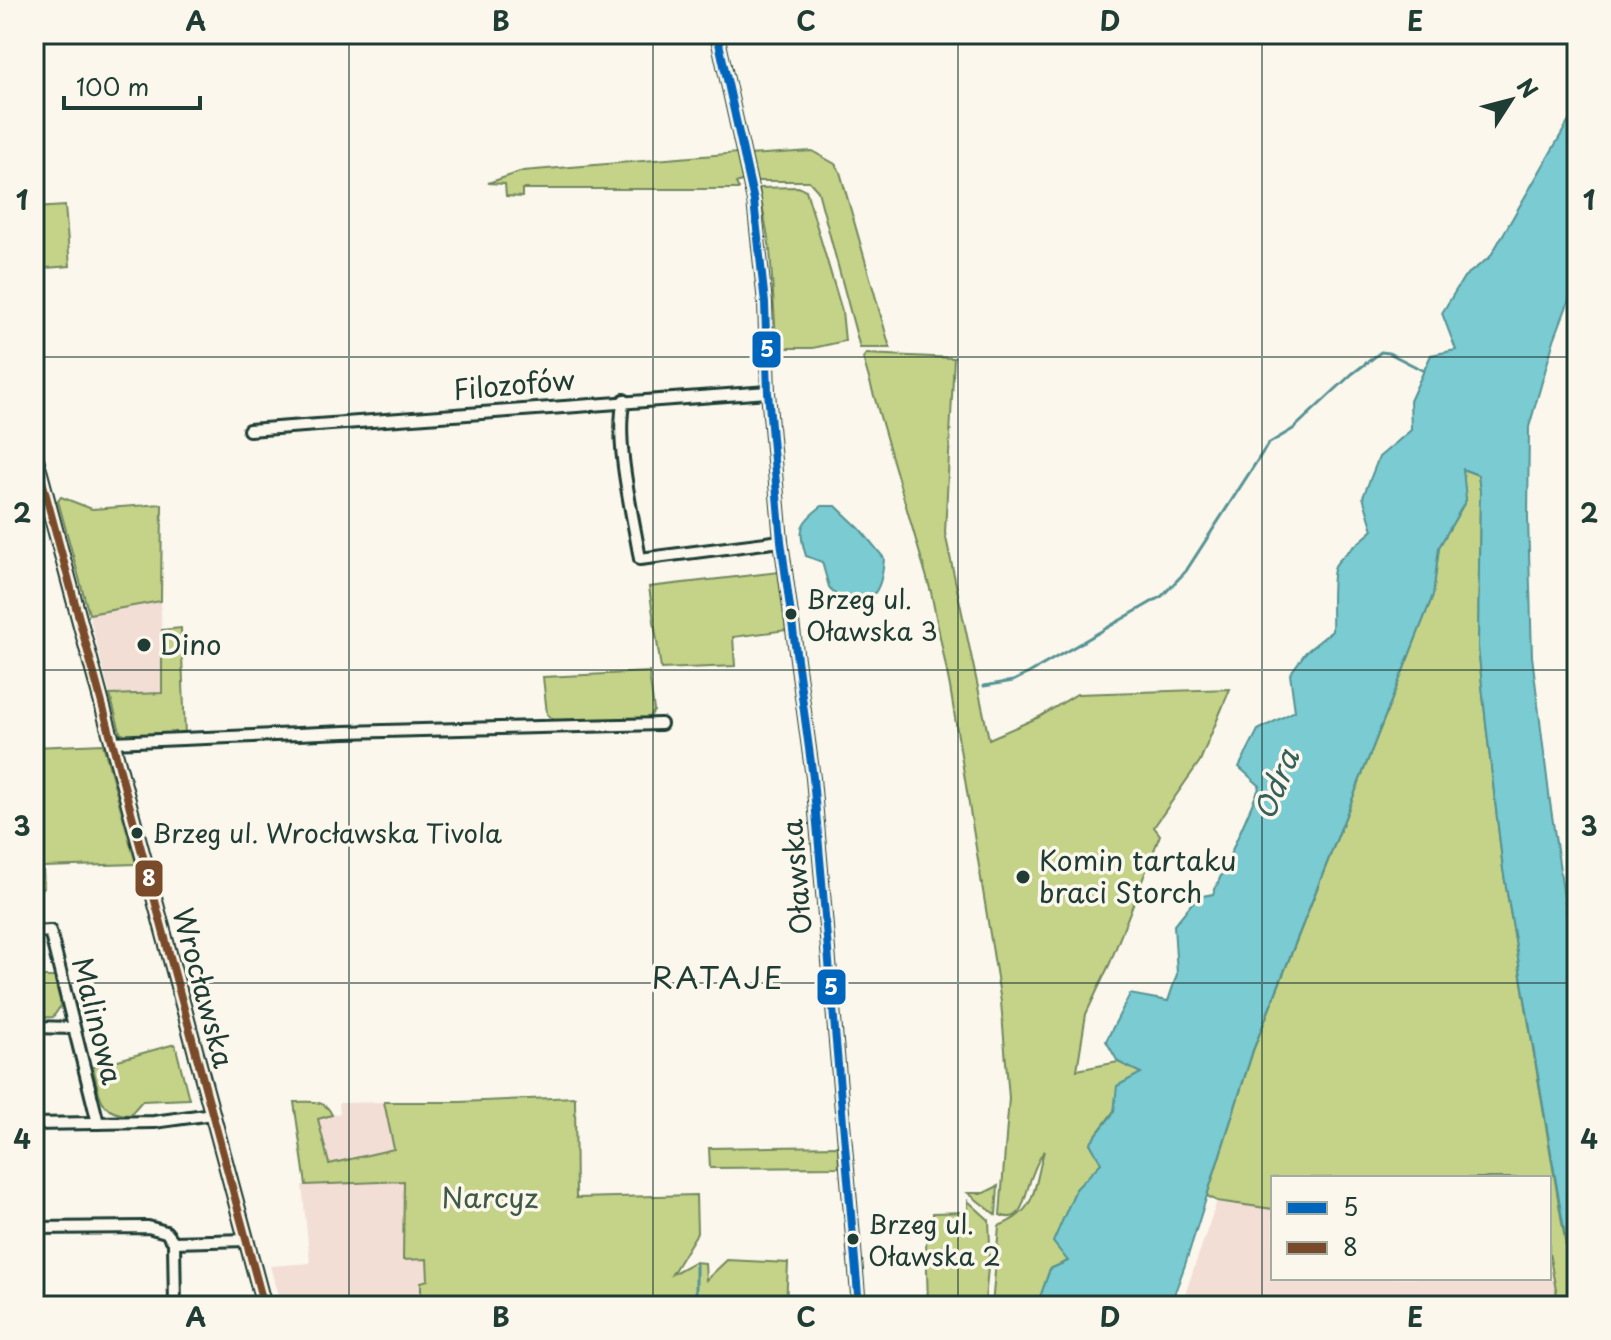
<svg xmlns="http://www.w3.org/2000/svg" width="1611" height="1340" font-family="'Playpen Sans',sans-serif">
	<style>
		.built { fill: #f3ded5 }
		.green { fill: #c4d387; stroke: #72885e; stroke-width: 2 }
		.water { fill: #7acbd2; stroke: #569293; stroke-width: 2 }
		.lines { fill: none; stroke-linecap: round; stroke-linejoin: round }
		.stream { stroke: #569293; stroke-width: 3 }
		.minor-casing { stroke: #1f3d34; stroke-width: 16 }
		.tertiary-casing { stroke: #1f3d34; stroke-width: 18 }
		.minor { stroke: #fbf7ec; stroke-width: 10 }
		.tertiary { stroke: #fbf7ec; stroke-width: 12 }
		.bus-1-casing { stroke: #fbf7ec; stroke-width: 14 }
		.bus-2-casing { stroke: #fbf7ec; stroke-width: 14 }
		.bus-1 { stroke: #0065bd; stroke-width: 8 }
		.bus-2 { stroke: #7a4b2a; stroke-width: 8 }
		.grid { fill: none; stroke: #1f3d34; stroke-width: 2; stroke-opacity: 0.55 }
		.bus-dot { fill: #1f3d34; stroke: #fbf7ec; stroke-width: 3 }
		.labels { text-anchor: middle; stroke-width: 7; stroke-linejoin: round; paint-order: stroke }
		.bus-label { font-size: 26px; fill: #1f3d34; stroke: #fbf7ec; text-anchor: start }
		.street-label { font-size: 28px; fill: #1f3d34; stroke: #fbf7ec }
		.poi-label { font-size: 28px; fill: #1f3d34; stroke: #fbf7ec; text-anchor: start }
		.park-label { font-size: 28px; fill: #405b45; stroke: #fbf7ec }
		.water-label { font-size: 30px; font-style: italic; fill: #36605c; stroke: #fbf7ec }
		.neighbourhood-label { font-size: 30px; letter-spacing: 2px; fill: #1f3d34; stroke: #fbf7ec }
		.line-badge { stroke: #fbf7ec; stroke-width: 3 }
		.badge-label { font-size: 22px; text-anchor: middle; font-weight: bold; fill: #fff }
		.neatline { fill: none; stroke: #1f3d34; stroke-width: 3 }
		.grid-label { font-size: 26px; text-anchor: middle; font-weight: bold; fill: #1f3d34 }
	</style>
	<rect width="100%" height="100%" fill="#fbf7ec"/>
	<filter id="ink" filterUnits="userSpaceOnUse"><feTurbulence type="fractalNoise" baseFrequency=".0125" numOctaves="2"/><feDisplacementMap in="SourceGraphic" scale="16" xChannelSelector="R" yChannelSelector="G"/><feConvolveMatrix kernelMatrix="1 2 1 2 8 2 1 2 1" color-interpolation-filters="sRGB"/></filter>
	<g filter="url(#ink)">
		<g class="built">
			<polygon points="161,601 162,693 110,695 89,614"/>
			<polygon points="384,1102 394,1149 328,1164 318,1118 340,1113 339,1103"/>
			<polygon points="404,1180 404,1260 427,1259 428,1280 421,1282 421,1306 281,1306 270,1266 310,1263 302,1185"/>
			<polygon points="1217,1201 1273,1209 1273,1278 1549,1278 1549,1253 1559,1306 1181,1306"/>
		</g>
		<g class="green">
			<polygon points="812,151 835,164 840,172 890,348 860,348 818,191 809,181 754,181 748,155"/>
			<polygon points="738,153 744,180 736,183 739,189 522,189 522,197 506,196 505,184 488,183 523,171"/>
			<polygon points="798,187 806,190 842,311 845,341 813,348 787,348 777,353 770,249 759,188"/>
			<polygon points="65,206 70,266 34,269 34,208"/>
			<path d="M866 354 954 358 945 533 989 739 1039 717 1077 694 1230 689 1200 761 1154 827 1160 835 1110 963 1086 1014 1077 1070 1118 1062 1142 1073 1090 1143 1102 1163 1076 1189 1054 1242 1068 1261 1050 1269 1037 1306H992L999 1226C1038 1211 1033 1189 1044 1151 1038 1160 1031 1176 1028 1188 1023 1203 1021 1224 1000 1215L1009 1098 1001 1002 950 687 931 592 863 358Z"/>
			<polygon points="1462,469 1478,475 1480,491 1478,646 1486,724 1503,869 1576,1306 1559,1306 1549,1253 1549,1178 1273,1178 1273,1209 1217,1201 1207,1196 1253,1051 1433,595 1439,547 1466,500"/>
			<polygon points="61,497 92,509 162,504 161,601 89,614 58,501"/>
			<polygon points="779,572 787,630 733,637 735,666 661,669 649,587"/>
			<polygon points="181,628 185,736 121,735 110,695 162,693 162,630"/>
			<polygon points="649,672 654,711 648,719 555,721 547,714 543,677"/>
			<polygon points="103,744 136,864 43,867 44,888 34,889 34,747"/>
			<polygon points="34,977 55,977 62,1004 53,1017 34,1018"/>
			<path d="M175 1044 189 1099 142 1101 130 1115C98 1115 99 1092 93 1067Z"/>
			<path d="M575 1097 576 1198 696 1195 697 1233 672 1274 694 1262 705 1263 706 1280 727 1260 788 1263 786 1306H421V1282L428 1280 427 1259 403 1260 404 1181 306 1185 294 1102C309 1102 325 1098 332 1115L318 1119 329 1164 394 1149 384 1102H459Z"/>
			<polygon points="838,1146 839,1167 710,1168 709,1148"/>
			<polygon points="998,1186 996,1215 968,1193 984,1193"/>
			<polygon points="968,1201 989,1220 990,1245 985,1301 928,1304 926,1240 934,1239 933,1213 968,1212"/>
		</g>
		<g class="water">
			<path d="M1577 107V279L1554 340 1529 427 1528 518 1532 656 1550 802 1577 986V1306L1503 869 1486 724 1478 646 1480 491 1478 475 1463 469 1466 500 1439 547 1433 595 1253 1050 1185 1265 1170 1306H1037L1050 1269 1068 1261 1053 1242 1076 1189 1101 1163 1090 1143 1114 1112 1117 1086 1141 1073 1118 1062 1106 1041 1130 994 1168 1001 1177 974 1174 925 1197 897 1213 894 1260 786 1239 767 1258 730 1295 711 1290 674 1306 652 1332 631C1333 615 1330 578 1335 566 1340 556 1364 539 1373 530L1363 497 1379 457 1411 430 1410 401 1431 355 1456 350 1442 313 1464 277 1490 257Z"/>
			<path d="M822 506H836L860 529 884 558C882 587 877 603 844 605L829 587 822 562 806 556C798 529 799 523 822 506Z"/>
		</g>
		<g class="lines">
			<g class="stream">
				<polyline points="984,686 1013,681 1029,673 1162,596 1186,571 1268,444 1293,429 1352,374 1381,352 1389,353 1424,371"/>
				<polyline points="696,1306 696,1264"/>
			</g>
			<defs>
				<g id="minor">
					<polyline points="717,34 754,201 765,303 768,392 781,541 813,778 859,1306"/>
					<path d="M624 400C614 441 633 516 640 559L781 541"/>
					<polyline points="249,430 768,392"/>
					<polyline points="112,742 345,732 661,724"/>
					<polyline points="34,932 50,931 98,1123"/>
					<polyline points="34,1027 73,1028"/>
					<polyline points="34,1124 154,1122 212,1114"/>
					<polyline points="34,1228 148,1227 166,1232 174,1242"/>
					<polyline points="174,1242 247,1240"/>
					<polyline points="174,1242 175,1306"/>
				</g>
				<polyline id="tertiary" points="34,451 264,1306"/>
			</defs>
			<use href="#minor" class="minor-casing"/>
			<use href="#tertiary" class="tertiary-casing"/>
			<use href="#minor" class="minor"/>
			<use href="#tertiary" class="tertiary"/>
			<defs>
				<polyline id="bus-1" points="717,34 754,201 765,303 768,392 781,541 813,778 859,1306"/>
				<polyline id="bus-2" points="34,451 264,1306"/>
			</defs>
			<use href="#bus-1" class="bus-1-casing"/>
			<use href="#bus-2" class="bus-2-casing"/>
			<use href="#bus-1" class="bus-1"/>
			<use href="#bus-2" class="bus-2"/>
		</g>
	</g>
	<path class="grid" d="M349 34V1306M653 34V1306M958 34V1306M1262 34V1306M34 357H1577M34 670H1577M34 983H1577"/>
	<g class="bus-dot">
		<circle cx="791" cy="614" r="7"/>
		<circle cx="144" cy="645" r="8"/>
		<circle cx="137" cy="833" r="7"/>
		<circle cx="1023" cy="877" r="8"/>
		<circle cx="853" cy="1239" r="7"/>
	</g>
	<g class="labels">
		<g class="bus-label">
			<text x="806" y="609">Brzeg ul.<tspan x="806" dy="32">Oławska 3</tspan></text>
			<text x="152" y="843">Brzeg ul. Wrocławska Tivola</text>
			<text x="868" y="1234">Brzeg ul.<tspan x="868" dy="32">Oławska 2</tspan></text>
		</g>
		<g class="street-label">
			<text transform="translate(514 385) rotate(-5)" y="10">Filozofów</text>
			<text transform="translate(797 877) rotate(-95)" y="10">Oławska</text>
			<text transform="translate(203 988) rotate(75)" y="10">Wrocławska</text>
			<text transform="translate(97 1021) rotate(76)" y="10">Malinowa</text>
		</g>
		<g class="poi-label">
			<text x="160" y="655">Dino</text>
			<text x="1039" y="871">Komin tartaku<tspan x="1039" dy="32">braci Storch</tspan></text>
		</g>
		<g class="park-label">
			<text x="490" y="1208">Narcyz</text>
		</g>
		<g class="water-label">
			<text transform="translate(1277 785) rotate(-68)" y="10">Odra</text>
		</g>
		<g class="neighbourhood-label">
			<text x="718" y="989">RATAJE</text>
		</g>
	</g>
	<g class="line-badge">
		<rect x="751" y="330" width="31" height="39" rx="8" fill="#0065bd"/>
		<rect x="134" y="859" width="30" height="39" rx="8" fill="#7a4b2a"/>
		<rect x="816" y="968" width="31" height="38" rx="8" fill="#0065bd"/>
	</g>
	<g class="badge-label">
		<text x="767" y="357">5</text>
		<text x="149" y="886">8</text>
		<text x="831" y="995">5</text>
	</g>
	<rect width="1611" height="1340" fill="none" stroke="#fbf7ec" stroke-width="88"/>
	<rect x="1271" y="1176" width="280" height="104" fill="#fbf7ec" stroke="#a3ada2" stroke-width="2"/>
	<rect x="1287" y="1202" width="40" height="12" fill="#0065bd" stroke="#a3ada2" stroke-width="2"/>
	<text x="1343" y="1216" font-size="24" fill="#1f3d34">5</text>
	<rect x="1287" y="1242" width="40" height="12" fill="#7a4b2a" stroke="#a3ada2" stroke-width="2"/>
	<text x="1343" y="1256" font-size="24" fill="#1f3d34">8</text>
	<g transform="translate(1511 100) rotate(54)" stroke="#fbf7ec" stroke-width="6" paint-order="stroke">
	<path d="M0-6L14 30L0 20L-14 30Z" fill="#1f3d34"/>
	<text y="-12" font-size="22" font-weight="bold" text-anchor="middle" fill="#1f3d34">N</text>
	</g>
	<path d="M64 96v12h136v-12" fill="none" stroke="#1f3d34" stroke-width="4"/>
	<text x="76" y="96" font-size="24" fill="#1f3d34" stroke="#fbf7ec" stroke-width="6" paint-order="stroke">100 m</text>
	<rect x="44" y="44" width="1523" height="1252" class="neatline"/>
	<g class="grid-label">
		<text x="196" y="31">A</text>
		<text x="501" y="31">B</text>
		<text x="806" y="31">C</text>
		<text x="1110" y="31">D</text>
		<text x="1415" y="31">E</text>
		<text x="22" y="210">1</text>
		<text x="1589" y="210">1</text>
		<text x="22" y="523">2</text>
		<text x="1589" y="523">2</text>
		<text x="22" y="836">3</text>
		<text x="1589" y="836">3</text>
		<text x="22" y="1149">4</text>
		<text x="1589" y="1149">4</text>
		<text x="196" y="1327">A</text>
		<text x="501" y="1327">B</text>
		<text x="806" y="1327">C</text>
		<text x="1110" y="1327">D</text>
		<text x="1415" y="1327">E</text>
	</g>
</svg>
